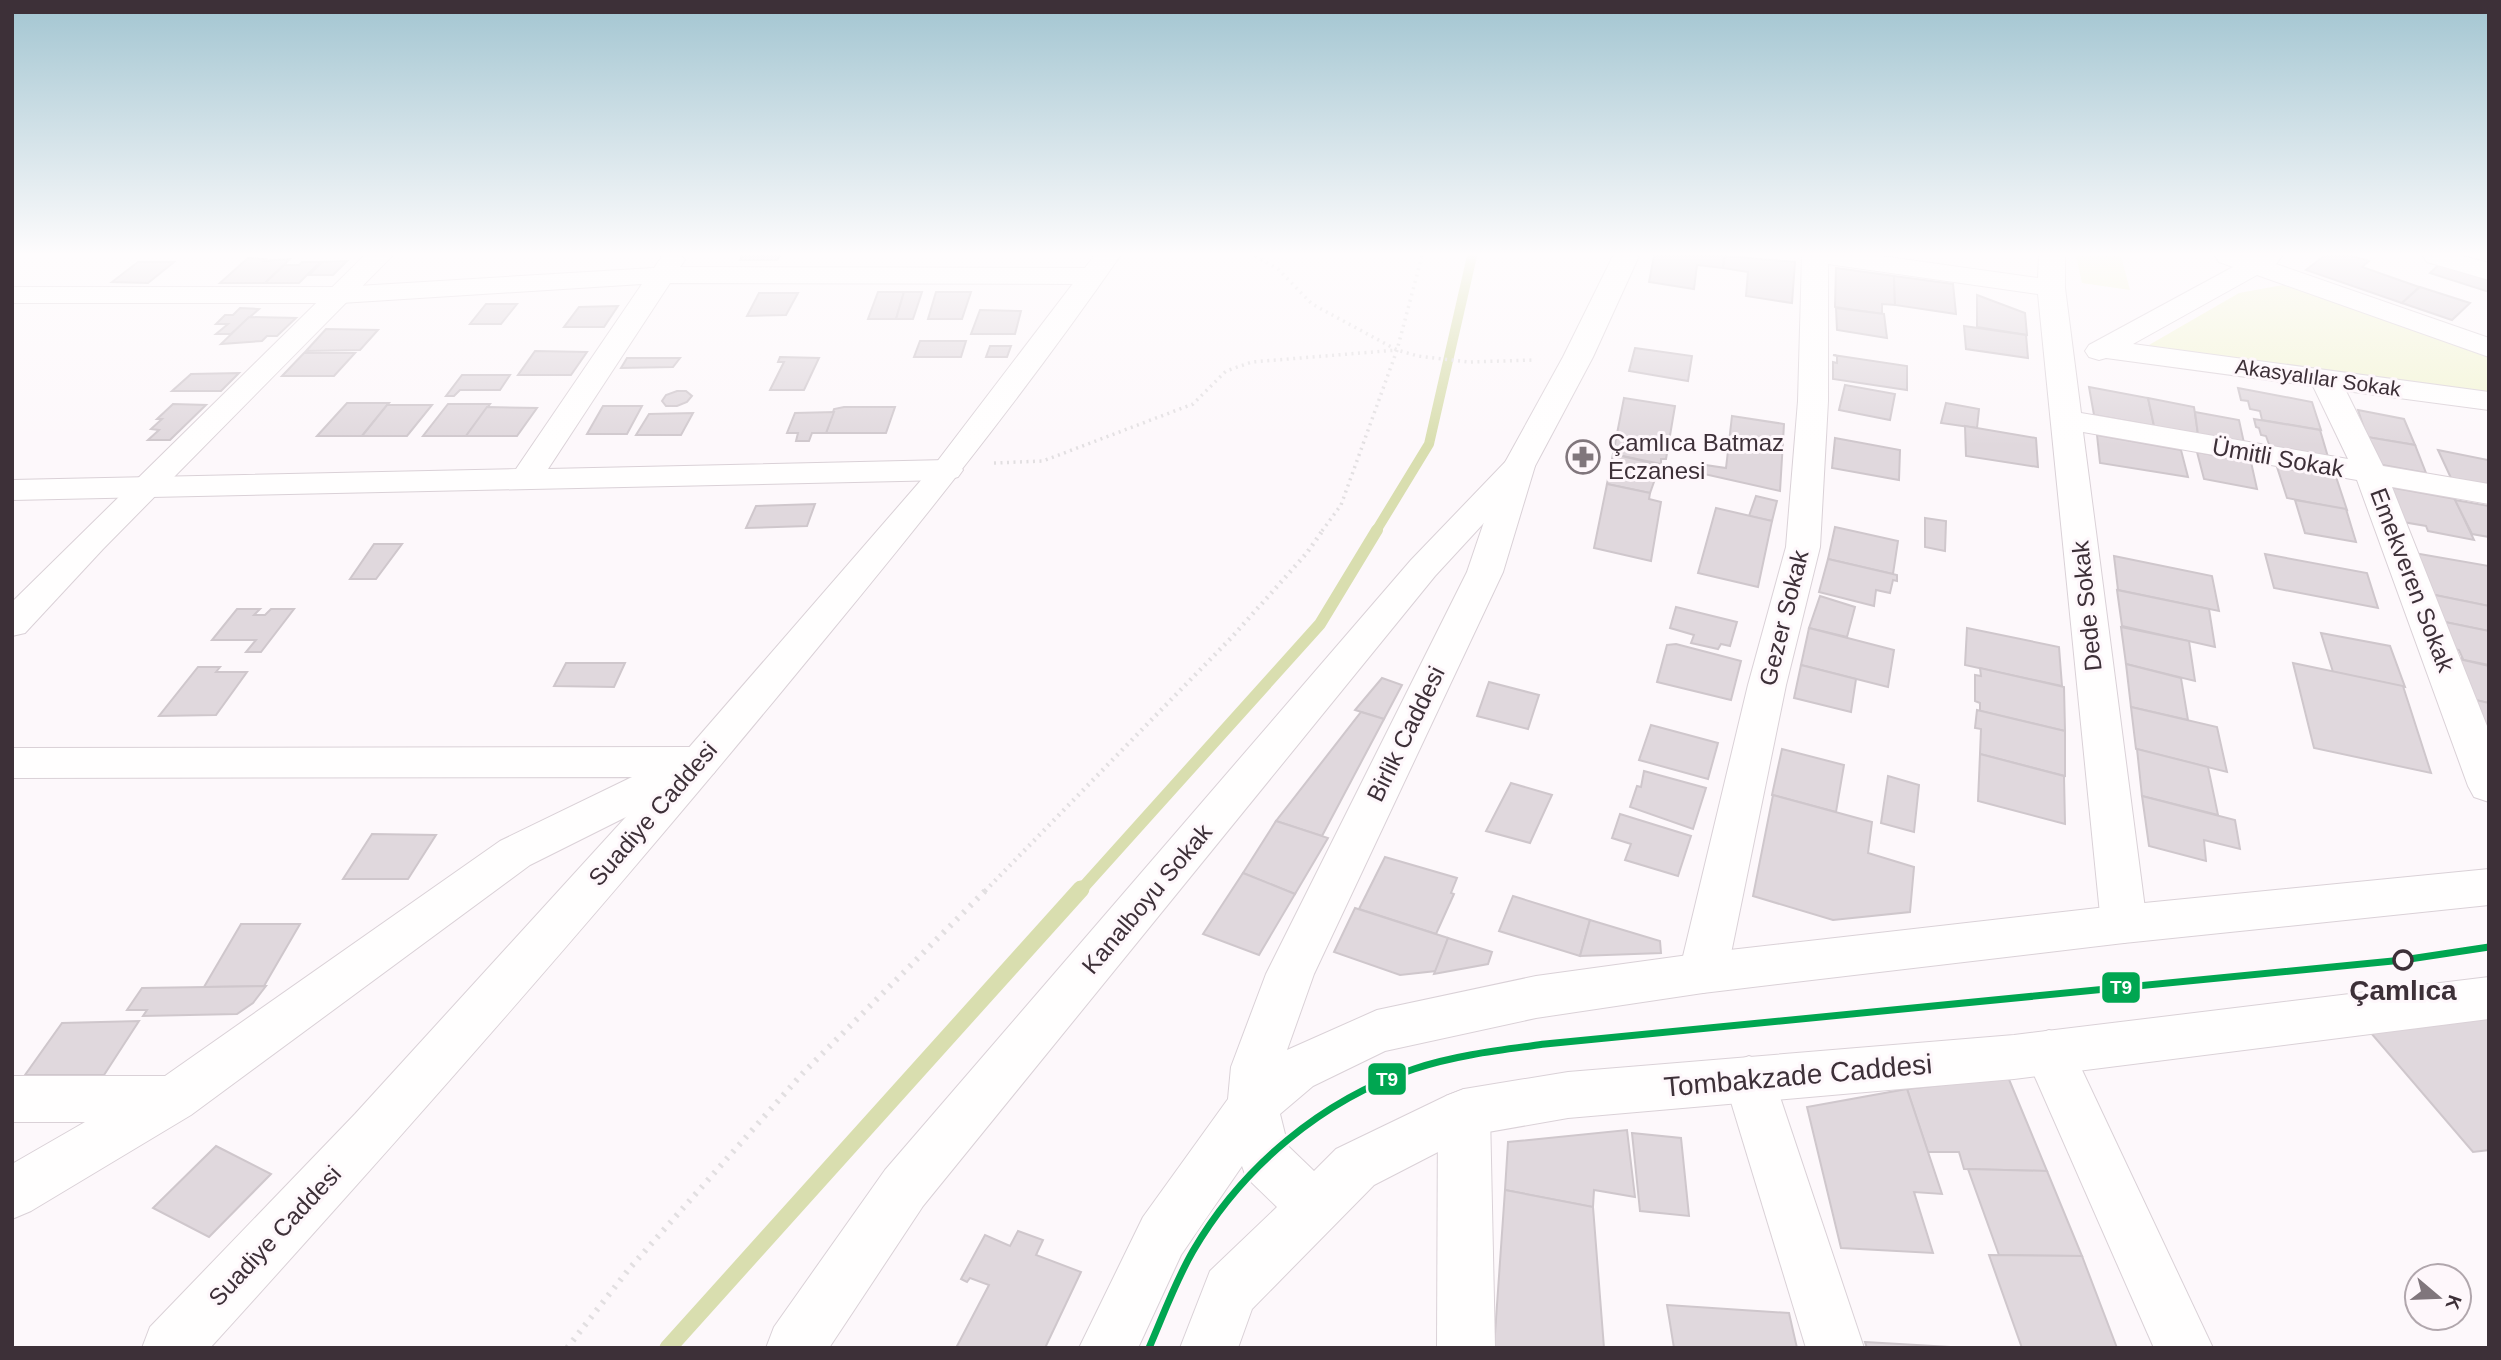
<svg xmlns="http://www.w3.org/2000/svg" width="2501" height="1360" font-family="Helvetica,sans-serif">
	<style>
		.green { fill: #f3f5d5 }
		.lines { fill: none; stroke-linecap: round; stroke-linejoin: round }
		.stream-far2 { stroke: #d9deaf; stroke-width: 10 }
		.stream-far1 { stroke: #d9deaf; stroke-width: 12 }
		.stream { stroke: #d9deaf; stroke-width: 17 }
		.building { fill: #e0d8dd; stroke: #cfc7cc; stroke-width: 2 }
		.street-casing { stroke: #dad1d7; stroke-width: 2 }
		.secondary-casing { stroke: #dad1d7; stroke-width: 2 }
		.path-far2 { stroke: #e2dfe1; stroke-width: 3.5; stroke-dasharray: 2 4.5; stroke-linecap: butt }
		.path-far1 { stroke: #e2dfe1; stroke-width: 4.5; stroke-dasharray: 2 5; stroke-linecap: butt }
		.path { stroke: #e2dfe1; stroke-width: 6; stroke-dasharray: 2.5 7; stroke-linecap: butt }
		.street { fill: #fffefe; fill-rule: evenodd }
		.secondary { fill: #fffefe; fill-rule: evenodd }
		.tram-1-casing { stroke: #fef7fb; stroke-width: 12 }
		.tram-1 { stroke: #00a651; stroke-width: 7 }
		.stop-dot { fill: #fef7fb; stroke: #3d3038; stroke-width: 3.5 }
		.labels { text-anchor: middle; stroke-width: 6; stroke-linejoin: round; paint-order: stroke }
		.far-street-label { font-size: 21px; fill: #3d3038; stroke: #fef7fb }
		.poi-label { font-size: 24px; fill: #3d3038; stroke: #fef7fb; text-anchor: start }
		.street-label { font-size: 24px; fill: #3d3038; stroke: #fef7fb }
		.near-stop-label { font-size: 28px; font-weight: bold; fill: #3d3038; stroke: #fef7fb }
		.near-street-label { font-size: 28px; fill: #3d3038; stroke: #fef7fb }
		.line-badge { stroke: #fef7fb; stroke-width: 2.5 }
		.badge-label { font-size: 19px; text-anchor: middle; font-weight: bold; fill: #fff }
	</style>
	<rect width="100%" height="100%" fill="#fdf8fb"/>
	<g class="green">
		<polygon points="2076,256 2121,256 2130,290 2082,283"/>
		<polygon points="2283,285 2489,355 2489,394 2165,353 2149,345 2239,293"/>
	</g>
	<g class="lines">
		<polyline class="stream-far2" points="1376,531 1429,444 1472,256"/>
		<polyline class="stream-far1" points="1080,891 1320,624 1377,530"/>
		<polyline class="stream" points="668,1348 1081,889"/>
	</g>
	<g class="building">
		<polygon points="742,256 780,256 777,260 740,260"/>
		<polygon points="1654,256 1724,256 1723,268 1697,265 1694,289 1649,282"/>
		<polygon points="1725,256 1795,262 1792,303 1746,296 1748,272 1723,268"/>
		<polygon points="2324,256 2352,256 2369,261 2362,267 2419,287 2402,303 2306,270"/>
		<polygon points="248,258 266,259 264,261 290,259 265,283 220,283"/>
		<polygon points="2445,259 2489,273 2489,292 2430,273"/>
		<polygon points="347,261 333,275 309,275 322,262"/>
		<polygon points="138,262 174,262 148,283 112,282"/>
		<polygon points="302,262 320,262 299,283 265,283 284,265 299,265"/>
		<polygon points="1836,268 1894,276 1895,305 1882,304 1882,314 1835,307"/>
		<polygon points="1894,276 1953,284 1956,314 1895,305"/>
		<polygon points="2420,287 2470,303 2452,320 2402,303"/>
		<polygon points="878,292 904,292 896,319 868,319"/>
		<polygon points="904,292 922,292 913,319 896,319"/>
		<polygon points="936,292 971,292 962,319 928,319"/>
		<polygon points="759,293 798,293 786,315 747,316"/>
		<polygon points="1977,295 2025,313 2027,335 1977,327"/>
		<polygon points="486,304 517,304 501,324 470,324"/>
		<polygon points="618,306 604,327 564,327 579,307"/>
		<polygon points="240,308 259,309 231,334 216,334 228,324 216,324 225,315 233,315"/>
		<polygon points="1836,308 1884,314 1887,338 1837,330"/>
		<polygon points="980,310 1021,311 1015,334 971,334"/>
		<polygon points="249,317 296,318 277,336 267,336 262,341 221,344"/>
		<polygon points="1964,326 2026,335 2028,358 1966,349"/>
		<polygon points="326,329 378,330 360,350 306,351"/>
		<polygon points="920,341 966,341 961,357 914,357"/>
		<polygon points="990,346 1011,346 1007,357 986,357"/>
		<polygon points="1635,348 1692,356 1688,381 1629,371"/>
		<polygon points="535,351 587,352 571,375 518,375"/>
		<polygon points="304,353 355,353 334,376 282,376"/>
		<polygon points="1833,355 1907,366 1907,390 1833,379 1833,362 1837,363 1837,356"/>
		<polygon points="780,357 819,358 804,390 770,390 784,362 778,362"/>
		<polygon points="627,358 680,358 673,367 621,368"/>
		<polygon points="239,373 221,391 172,391 191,374"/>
		<polygon points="462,375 510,375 500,390 460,390 454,396 446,396"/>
		<polygon points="1845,385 1895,394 1890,420 1839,410"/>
		<polygon points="2089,387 2148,398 2154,426 2094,415"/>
		<polygon points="2238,388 2312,402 2321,430 2262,420 2260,411 2250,409 2248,401 2241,400"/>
		<polygon points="677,391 686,391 692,396 687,402 677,406 666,406 662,401 666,395"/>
		<polygon points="1624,398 1675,406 1666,459 1661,459 1661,464 1613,454"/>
		<polygon points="2148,398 2194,407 2198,434 2154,426"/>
		<polygon points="347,403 389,403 362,436 317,436"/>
		<polygon points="1946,403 1979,409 1977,428 1941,423"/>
		<polygon points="173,404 206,405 170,440 148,440 159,430 151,429 162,419 157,419"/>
		<polygon points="448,404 490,404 466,436 423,436"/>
		<polygon points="387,405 432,405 407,436 362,436"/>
		<polygon points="603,406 642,406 627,434 587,434"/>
		<polygon points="487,407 537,408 517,436 466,436"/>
		<polygon points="844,407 895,407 886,433 826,433 834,409"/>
		<polygon points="2358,410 2404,419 2415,445 2367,437"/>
		<polygon points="834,412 826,433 812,433 809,441 796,441 798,433 787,433 795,413"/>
		<polygon points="2195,412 2239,420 2244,443 2198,435"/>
		<polygon points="693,413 681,435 636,435 649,414"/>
		<polygon points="1732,416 1784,424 1780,491 1704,474 1705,465 1726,468"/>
		<polygon points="2254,419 2320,430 2328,457 2270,447 2266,436 2261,435 2259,428 2256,427"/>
		<polygon points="1965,426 2036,438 2038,467 1966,456"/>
		<polygon points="2097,435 2181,450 2188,477 2100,463"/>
		<polygon points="2367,437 2415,445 2426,473 2377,464"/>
		<polygon points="1835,438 1900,450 1899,480 1832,468"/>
		<polygon points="2438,450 2488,460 2489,485 2451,478"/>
		<polygon points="2197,452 2251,462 2257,489 2204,479"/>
		<polygon points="1613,454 1660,465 1650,493 1607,484"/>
		<polygon points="2277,467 2336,477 2347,510 2287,498"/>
		<polygon points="1607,484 1650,493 1649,499 1661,502 1651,561 1594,548"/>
		<polygon points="2389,487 2455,499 2474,540 2428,531 2426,526 2403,522"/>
		<polygon points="1756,496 1777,501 1772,521 1749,516"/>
		<polygon points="2295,500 2346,509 2356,542 2305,533"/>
		<polygon points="2455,500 2489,506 2489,537 2472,534"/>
		<polygon points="815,504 807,526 746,528 756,506"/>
		<polygon points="1716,508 1772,521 1758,587 1698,573"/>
		<polygon points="1925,518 1946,521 1945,551 1925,547"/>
		<polygon points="1835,527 1898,541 1893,574 1828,559"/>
		<polygon points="374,544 402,544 376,579 350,579"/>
		<polygon points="2414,553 2489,566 2489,606 2430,594"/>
		<polygon points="2265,554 2367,573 2378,608 2274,588"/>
		<polygon points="2114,556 2212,576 2219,611 2118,590"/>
		<polygon points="1828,559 1897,575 1897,581 1893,580 1890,593 1876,590 1874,606 1819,592"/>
		<polygon points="2117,590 2209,609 2215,647 2122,626"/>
		<polygon points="2430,594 2489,606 2489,631 2440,621"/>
		<polygon points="1820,596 1855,607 1847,637 1809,628"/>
		<polygon points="1676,607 1737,622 1730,646 1721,644 1718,649 1691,643 1694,635 1670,628"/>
		<polygon points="237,609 260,609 254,615 265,615 271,609 294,609 261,652 246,652 256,640 212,640"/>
		<polygon points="2440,621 2489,631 2489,665 2454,658 2463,659 2459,650 2451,648"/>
		<polygon points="2121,627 2189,641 2195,681 2126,664"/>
		<polygon points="1809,628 1894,650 1888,687 1801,665"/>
		<polygon points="1967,628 2059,647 2062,686 1965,665"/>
		<polygon points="2321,633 2390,646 2405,687 2333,672"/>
		<polygon points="1676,644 1741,661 1731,700 1657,682 1667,645"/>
		<polygon points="2455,658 2489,666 2489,703 2471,699"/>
		<polygon points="566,663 625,663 614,687 554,686"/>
		<polygon points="2293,663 2403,686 2431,773 2314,748"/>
		<polygon points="2126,664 2181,678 2188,720 2131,707"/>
		<polygon points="1801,665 1856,679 1851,712 1794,698"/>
		<polygon points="198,667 220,667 216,672 247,672 216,715 159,716"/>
		<polygon points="1980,668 2064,687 2065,731 1980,711 1980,703 1975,701 1975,675 1981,676"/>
		<polygon points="1382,678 1402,685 1384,719 1355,710"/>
		<polygon points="1489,682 1539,695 1528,729 1477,716"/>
		<polygon points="2471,699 2489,703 2489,744"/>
		<polygon points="2131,707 2217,727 2227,772 2136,749"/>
		<polygon points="1977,710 2065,731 2065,776 1980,754 1981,729 1975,728"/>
		<polygon points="1361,712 1384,719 1322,836 1276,821"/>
		<polygon points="1651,725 1718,743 1708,779 1639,760"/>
		<polygon points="1782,749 1844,765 1836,812 1772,795"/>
		<polygon points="2137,749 2208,767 2218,815 2142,796"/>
		<polygon points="1980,754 2064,776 2065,824 1978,801"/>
		<polygon points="1644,771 1706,788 1693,829 1630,807 1637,786 1641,787"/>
		<polygon points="1888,776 1919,785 1914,832 1881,823"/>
		<polygon points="1511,783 1552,795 1530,843 1486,831"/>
		<polygon points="1773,795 1872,822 1868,853 1914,867 1910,912 1833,920 1753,896"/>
		<polygon points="2142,796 2235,820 2240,849 2204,840 2206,861 2149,846"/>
		<polygon points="1620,814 1691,836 1678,876 1625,860 1631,844 1612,838"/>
		<polygon points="1276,821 1328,838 1295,894 1243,873"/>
		<polygon points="372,834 436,835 408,879 343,879"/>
		<polygon points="1385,857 1457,878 1451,893 1454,894 1436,934 1359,909"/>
		<polygon points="1243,873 1295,894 1259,955 1203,934"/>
		<polygon points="1513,896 1590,920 1580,956 1499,931"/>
		<polygon points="1355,908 1448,938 1436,971 1400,975 1334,952"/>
		<polygon points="1590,920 1660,941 1661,953 1580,956"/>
		<polygon points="241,924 300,924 264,986 204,987"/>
		<polygon points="1448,938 1492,952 1488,964 1434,974"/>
		<polygon points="266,986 253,1003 237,1014 143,1016 147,1010 127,1010 142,988"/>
		<polygon points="2489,1018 2489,1150 2473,1152 2371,1033"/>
		<polygon points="139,1021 104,1075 25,1075 62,1023"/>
		<polygon points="2008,1077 2047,1171 1964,1169 1959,1152 1928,1152 1907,1089"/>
		<polygon points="1907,1089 1942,1194 1914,1192 1933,1253 1841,1248 1807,1107"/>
		<polygon points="1627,1130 1635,1197 1594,1190 1593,1207 1505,1190 1508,1142"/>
		<polygon points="1632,1133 1681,1138 1689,1216 1640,1211"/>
		<polygon points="216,1146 271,1174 209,1237 153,1208"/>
		<polygon points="1968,1169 2047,1171 2082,1256 1999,1255"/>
		<polygon points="1505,1190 1593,1207 1604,1348 1494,1348"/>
		<polygon points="1018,1231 1043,1240 1036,1255 1081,1272 1045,1348 956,1348 989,1285 970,1278 967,1282 961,1279 985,1235 1010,1246"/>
		<polygon points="1989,1255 2082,1256 2117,1348 2022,1348"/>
		<polygon points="1667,1305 1789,1313 1797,1348 1674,1348"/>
		<polygon points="1865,1342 1968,1348 1867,1348"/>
	</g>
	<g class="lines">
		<defs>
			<g id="street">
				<polygon points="662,256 682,256 685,260 680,267 1090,268 1099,270 1103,276 1099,282 1090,284 670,283 548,469 947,460 958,463 963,470 958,477 947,480 12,500 12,480 516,469 642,284 341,303 12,303 12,287 341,287 654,268"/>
				<polygon points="1802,256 1881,256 2038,278 2039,256 2065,256 2065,288 2081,413 2348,459 2313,386 2106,358 2099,360 2089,357 2085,351 2089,345 2233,267 2219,262 2215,256 2282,256 2276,264 2489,338 2489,357 2257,275 2133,344 2489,392 2489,410 2346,391 2383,466 2489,484 2489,504 2392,487 2489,731 2489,802 2474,797 2468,786 2357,480 2083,432 2147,924 2140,937 2124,943 2108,937 2101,924 2038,294 1828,264 1828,401 1820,547 1786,685 1727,973 1720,987 1703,993 1686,987 1679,973 1748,685 1786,547 1798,401"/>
				<polygon points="2423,256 2463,256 2489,263 2489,280 2427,262"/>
				<polygon points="1519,456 1530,459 1535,466 1530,473 1435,576 923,1206 829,1348 766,1348 774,1327 885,1170 1411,560 1508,459"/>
				<polygon points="700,747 714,751 720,762 714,773 530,865 191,1115 31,1211 12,1219 12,1164 85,1122 12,1122 12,1076 165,1076 500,841 632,777 12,778 12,748"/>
				<polygon points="2049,1030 2066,1036 2213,1348 2154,1348 2024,1052 2032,1036"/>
				<polygon points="1749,1056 1767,1063 1774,1079 1864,1348 1806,1348 1724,1079 1731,1063"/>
				<polygon points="1464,1089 1482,1096 1490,1113 1495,1348 1437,1348 1438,1113 1446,1096"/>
			</g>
			<g id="secondary">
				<polygon points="364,256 392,256 103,549 25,633 12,636 12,602"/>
				<path d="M1094 256H1120C1016 406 903 545 787 685 601 911 407 1131 210 1348H142L150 1327 355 1114 686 751 936 463Z"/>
				<polygon points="1613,256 1639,256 1593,357 1535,466 1503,572 1314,974 1287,1050 1377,1010 1536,976 1703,953 2124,905 2489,869 2489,905 2124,943 1703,993 1536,1018 1385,1051 1313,1086 1280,1114 1288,1146 1314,1171 1336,1149 1446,1096 1464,1089 1568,1072 2014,1035 2489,977 2489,1019 2014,1079 1568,1118 1471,1135 1374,1185 1252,1309 1238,1348 1180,1348 1210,1271 1277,1207 1246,1177 1242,1166 1181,1255 1138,1348 1079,1348 1143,1217 1228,1099 1231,1067 1266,974 1467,572 1503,466 1563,357"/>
			</g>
		</defs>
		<use href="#street" class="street-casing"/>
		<use href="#secondary" class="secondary-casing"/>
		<g class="path-far2">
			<polyline points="1255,256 1278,269 1312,304 1397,350 1418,356 1469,362 1535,360"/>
			<polyline points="994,463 1043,461 1193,404 1226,371 1252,362 1397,350"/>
			<polyline points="1322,531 1341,505 1397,350 1422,256"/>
		</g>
		<polyline class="path-far1" points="985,891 1232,637 1306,554 1323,530"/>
		<polyline class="path" points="567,1348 629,1269 802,1074 987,889"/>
		<use href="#street" class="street"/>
		<use href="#secondary" class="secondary"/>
		<defs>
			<path id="tram-1" d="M1149 1348C1163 1316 1175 1282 1193 1251 1242 1167 1322 1100 1414 1069 1456 1055 1501 1050 1545 1044L2403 960 2489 947"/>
		</defs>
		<use href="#tram-1" class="tram-1-casing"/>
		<use href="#tram-1" class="tram-1"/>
	</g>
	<linearGradient id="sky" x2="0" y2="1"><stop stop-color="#a2c5d1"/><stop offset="0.57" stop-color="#fefcfd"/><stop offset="1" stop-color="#fefcfd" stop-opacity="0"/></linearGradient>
	<rect width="2501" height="446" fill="url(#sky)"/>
	<defs>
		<symbol id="pharmacy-ring" viewBox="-11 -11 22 22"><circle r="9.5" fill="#fef7fb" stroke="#80767c" stroke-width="1.5"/><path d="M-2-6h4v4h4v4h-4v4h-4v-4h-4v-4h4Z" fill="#80767c"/></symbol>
	</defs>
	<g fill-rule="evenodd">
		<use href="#pharmacy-ring" x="1564" y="438" width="38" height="38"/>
	</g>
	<circle class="stop-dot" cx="2403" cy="960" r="9"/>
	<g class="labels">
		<g class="far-street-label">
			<text transform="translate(2318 378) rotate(8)" y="7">Akasyalılar Sokak</text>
		</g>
		<g class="poi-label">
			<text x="1608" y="451">Çamlıca Batmaz<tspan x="1608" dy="28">Eczanesi</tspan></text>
		</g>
		<g class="street-label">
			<text transform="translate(2278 458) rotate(10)" y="8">Ümitli Sokak</text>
			<text transform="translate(2412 580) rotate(69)" y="8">Emekveren Sokak</text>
			<text transform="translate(2087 606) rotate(-96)" y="8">Dede Sokak</text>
			<text transform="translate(1784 618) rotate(-76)" y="8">Gezer Sokak</text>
			<text transform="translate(1406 734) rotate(-64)" y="8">Birlik Caddesi</text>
			<text transform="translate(653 814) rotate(-49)" y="8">Suadiye Caddesi</text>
			<text transform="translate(1147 899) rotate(-50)" y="8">Kanalboyu Sokak</text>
			<text transform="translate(275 1236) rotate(-47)" y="8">Suadiye Caddesi</text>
		</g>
		<g class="near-stop-label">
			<text x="2403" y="1000">Çamlıca</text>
		</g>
		<g class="near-street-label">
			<text transform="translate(1798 1075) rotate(-5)" y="10">Tombakzade Caddesi</text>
		</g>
	</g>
	<g class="line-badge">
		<rect x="2101" y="971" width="40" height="33" rx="7" fill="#00a651"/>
		<rect x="1367" y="1062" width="40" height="34" rx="7" fill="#00a651"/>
	</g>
	<g class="badge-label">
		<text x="2121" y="994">T9</text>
		<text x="1387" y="1086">T9</text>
	</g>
	<rect width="2501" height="1360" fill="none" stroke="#3d3038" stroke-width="28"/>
	<g transform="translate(2438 1297) rotate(109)"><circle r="33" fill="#fef7fb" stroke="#b1a7ad" stroke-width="2"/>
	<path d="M0-5L12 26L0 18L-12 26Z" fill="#80767c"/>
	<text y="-10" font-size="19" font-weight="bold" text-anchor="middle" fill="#3d3038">K</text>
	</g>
</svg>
